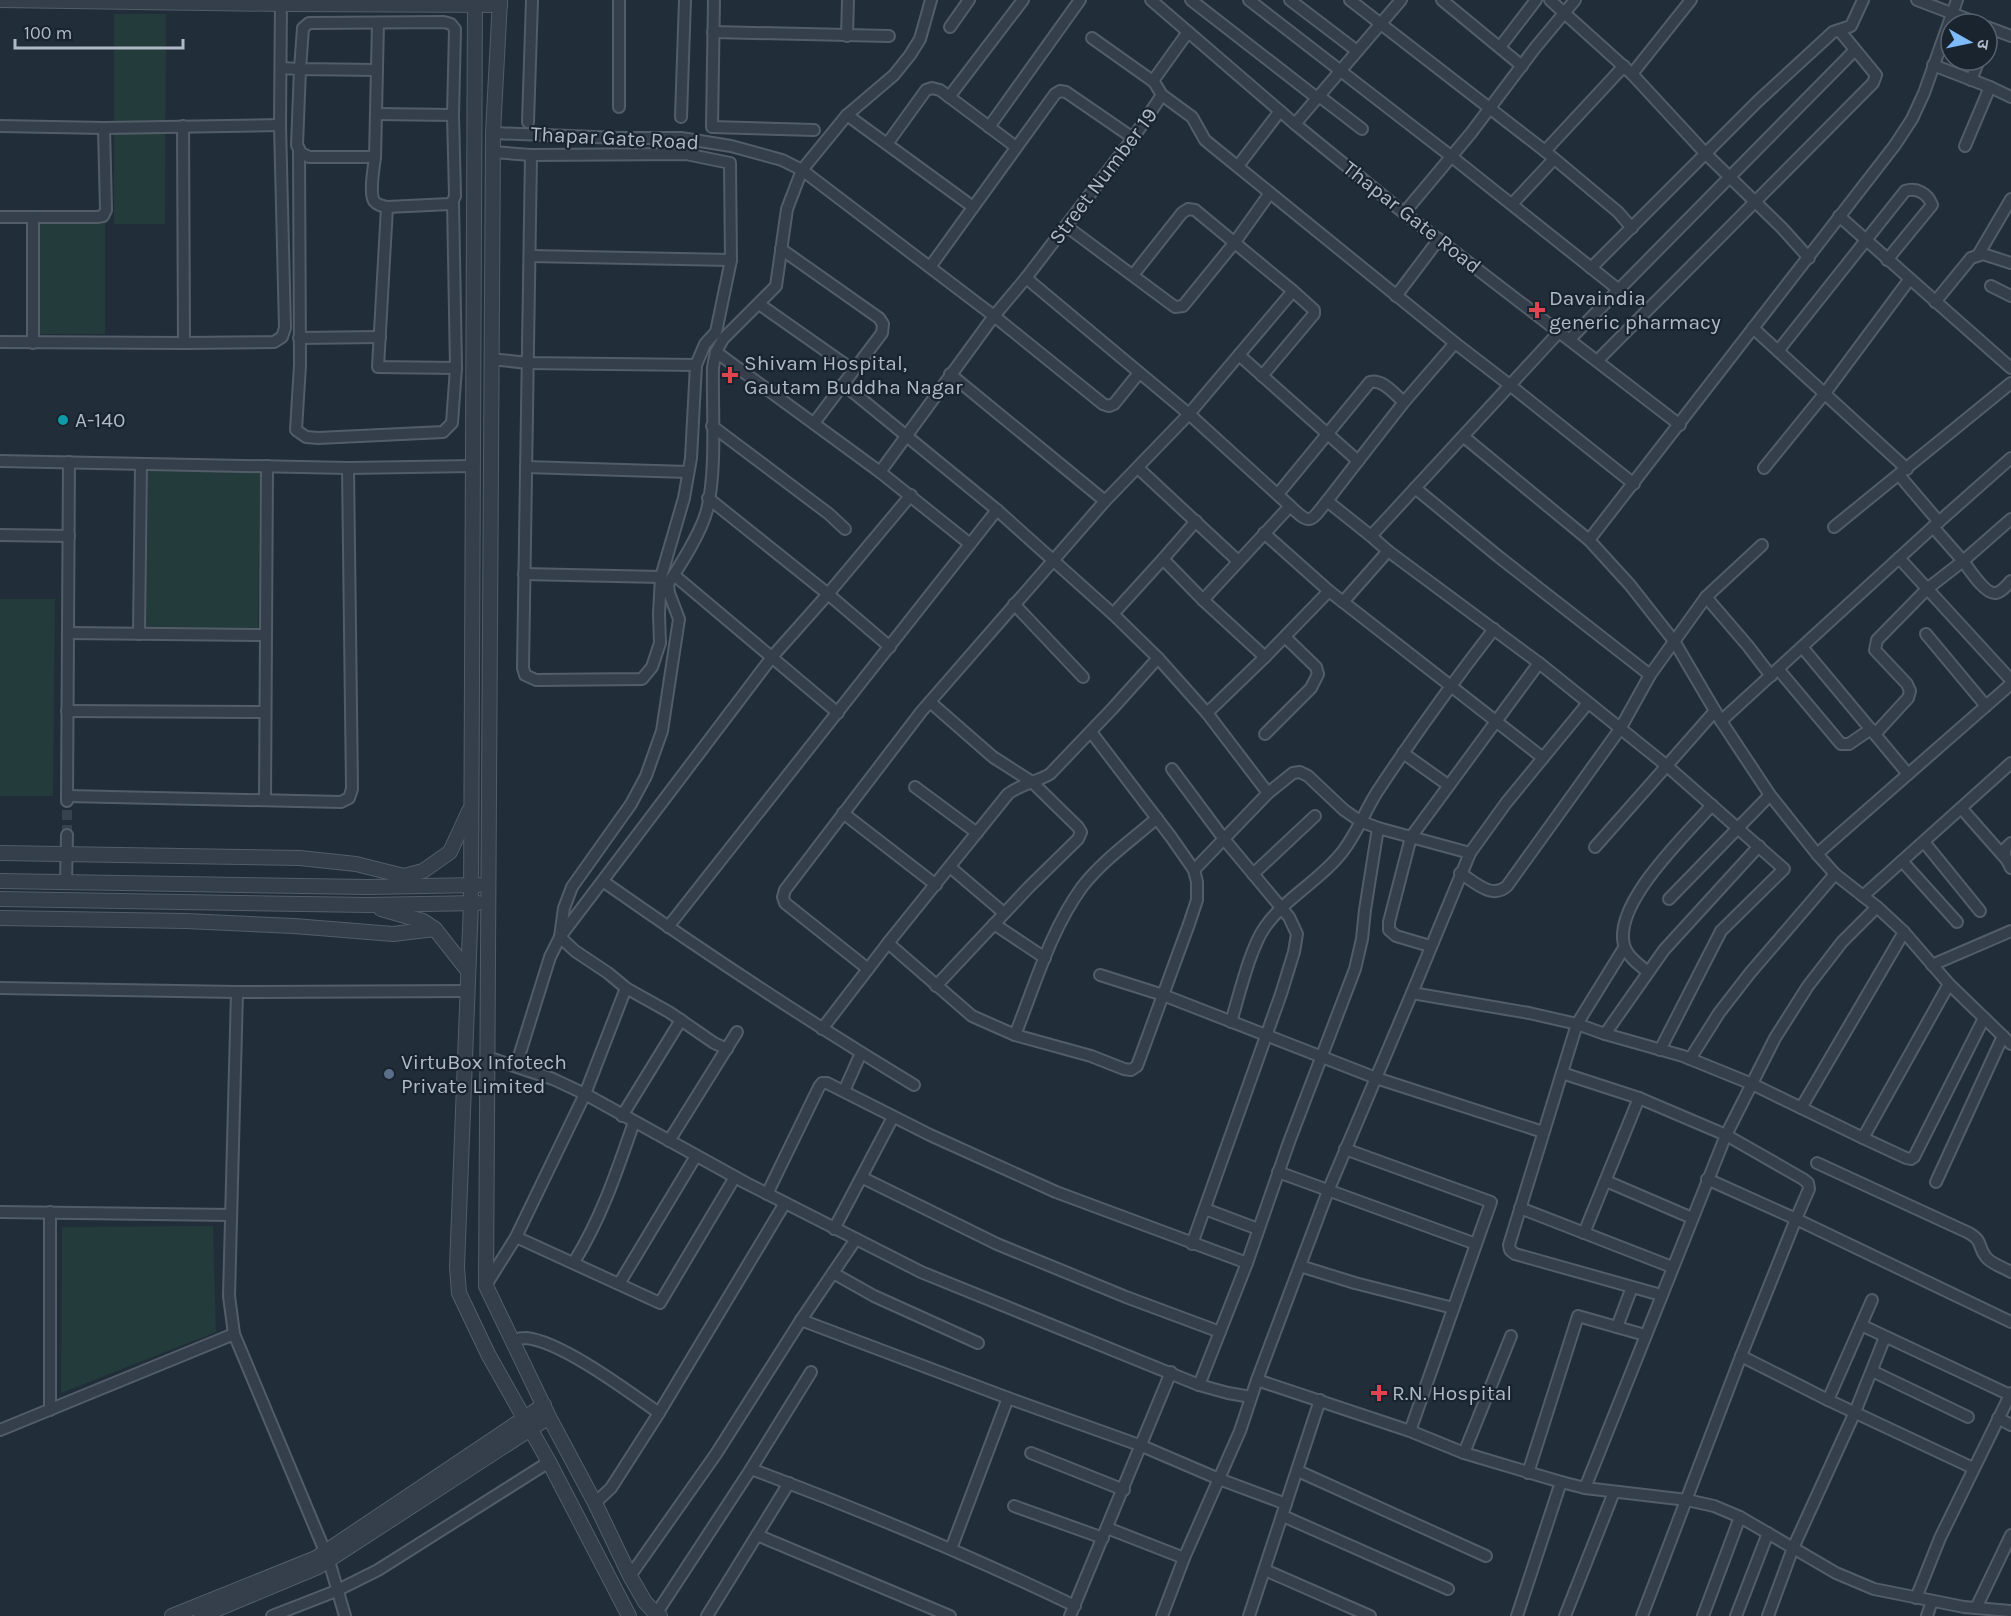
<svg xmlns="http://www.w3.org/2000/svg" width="2011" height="1616" font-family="Karla,'Noto Sans Devanagari',sans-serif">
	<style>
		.green { fill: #233b3b }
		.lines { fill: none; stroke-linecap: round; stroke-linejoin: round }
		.minor-tunnel { stroke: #36434f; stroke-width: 10; stroke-dasharray: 10 5; stroke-linecap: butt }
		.minor-casing { stroke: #525d68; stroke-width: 14 }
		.tertiary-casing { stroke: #525d68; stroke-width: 16 }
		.minor { stroke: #343f4b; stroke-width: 10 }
		.tertiary { stroke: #343f4b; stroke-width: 14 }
		.health-dot { fill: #e0444e; stroke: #1a242f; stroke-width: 2 }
		.culture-dot { fill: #0f9aa8; stroke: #1a242f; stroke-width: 2 }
		.service-dot { fill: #5c6f8a; stroke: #1a242f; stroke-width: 2 }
		.labels { text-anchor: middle; stroke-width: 4.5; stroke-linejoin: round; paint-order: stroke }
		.street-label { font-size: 21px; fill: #afbac7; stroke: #1a242f }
		.poi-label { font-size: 21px; fill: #afbac7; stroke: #1a242f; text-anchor: start }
	</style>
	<rect width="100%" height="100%" fill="#212e3a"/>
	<g class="green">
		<polygon points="114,14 166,14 165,224 114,224"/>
		<rect x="39" y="223" width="66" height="111"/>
		<polygon points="148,471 260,472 258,629 146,628"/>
		<polygon points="0,599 55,599 53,796 0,796"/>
		<polygon points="213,1226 216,1332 61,1393 62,1227"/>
	</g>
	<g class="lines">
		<polyline class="minor-tunnel" points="67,835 67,801"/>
		<defs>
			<g id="minor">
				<polyline points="714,0 712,127 814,130"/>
				<polyline points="1151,0 1295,124 1404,213 1680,425"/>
				<polyline points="1191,0 1317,98"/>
				<polyline points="1249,0 1452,157 1619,290"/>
				<polyline points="1290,0 1357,51"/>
				<polyline points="1350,0 1545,151 1618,212 1632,228"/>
				<polyline points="1442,0 1522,66"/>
				<polyline points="1550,0 1632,74 1706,154 1782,228 1809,258"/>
				<polyline points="1917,0 1980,24"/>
				<polyline points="1957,0 1924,93 1912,119 1895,145 1589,540 1630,585 1674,641 1721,721 1770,795 1817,854 1835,874 1877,907 1904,932 1949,984 2011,1044"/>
				<polyline points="950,27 969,0"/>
				<polyline points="1987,27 2011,36"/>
				<polyline points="713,32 889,36"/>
				<polyline points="847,36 848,0"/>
				<polyline points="1092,38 1154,82"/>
				<polyline points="1987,41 1992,29"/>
				<polyline points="1500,47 1536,0"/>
				<polyline points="1933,65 1990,87 1965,146"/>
				<path d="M281 68 300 69 297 145 301 153 309 157H375C374 167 369 193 374 201 377 205 382 206 387 207L450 204 453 201 455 196 453 115 455 29 451 24 444 22 309 23 303 28 300 69 377 70"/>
				<polyline points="1632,74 1691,0"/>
				<polyline points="1971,80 1979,60"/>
				<polyline points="1990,87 2011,97"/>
				<polyline points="1162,95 1192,117 1205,140 1211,145 1455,343 1511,386 1634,484"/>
				<polyline points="1319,96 1362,129"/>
				<polyline points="949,97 1023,0"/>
				<polyline points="619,107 619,0"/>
				<polyline points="376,114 453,115"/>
				<polyline points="847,115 973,207"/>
				<polyline points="681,117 685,0"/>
				<polyline points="528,122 532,0"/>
				<polyline points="1295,124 1401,0"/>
				<polyline points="0,126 104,128 280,125"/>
				<polyline points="183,126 184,343"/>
				<polyline points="989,127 1080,0"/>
				<polyline points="493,133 619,138 681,138 731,146 782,160 802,170 994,316 1103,404 1109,406 1114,404 1139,373"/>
				<polyline points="887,144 926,90 932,88 940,90 1016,147"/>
				<polyline points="299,149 300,365 296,430 306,437 318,438 443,432 452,423 456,368 453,201"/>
				<polyline points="1545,151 1624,66"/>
				<polyline points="493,152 531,155 686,154 730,163 731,260 716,332 705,344 696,365 691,458 684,498 661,577 659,614 660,643 652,667 642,679 536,680 525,675 523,668 531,155"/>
				<polyline points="375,157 378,23"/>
				<polyline points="1238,166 1280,111"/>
				<polyline points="1512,204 1554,159"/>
				<polyline points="387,207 378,367 456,368"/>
				<polyline points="1404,213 1471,133 1535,48 1575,0"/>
				<polyline points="1839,216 2011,368"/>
				<polyline points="0,217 97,217 103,216 106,210 104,128"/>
				<polyline points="33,217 33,343"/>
				<polyline points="1066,226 1175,307 1183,306 1235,242 1270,193"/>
				<polyline points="781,249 879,318 883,324 882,333 814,423"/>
				<polyline points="1978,255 2011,199"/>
				<polyline points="530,256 731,260"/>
				<polyline points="930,267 1055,94 1060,91 1066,92 1133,138"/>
				<polyline points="1591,268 1758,101 1833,32 1851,26 1863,0"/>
				<polyline points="1026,278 1189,414 1290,506 1203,600"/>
				<polyline points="1991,286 2011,296"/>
				<polyline points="1396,296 1439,239"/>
				<polyline points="1935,302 1971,258 1983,254 2011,263"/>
				<polyline points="759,304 853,370"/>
				<polyline points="1753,328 1907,469"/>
				<polyline points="1560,331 1371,536 1388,551 1539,663 1667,766 1784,869 1721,931 1660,1050"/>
				<polyline points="299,338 380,337"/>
				<polyline points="1570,339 1855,50"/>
				<polyline points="0,342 184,343 274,342 282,337 285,328 280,125 281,0"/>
				<path d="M1778 351 1905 191C1917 187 1928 194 1932 205L1887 260"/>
				<polyline points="716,352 880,472 970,544"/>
				<polyline points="1239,355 1358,461 1404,402 1455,343"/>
				<polyline points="491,359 528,363 696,365"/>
				<polyline points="1598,360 1873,83 1876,75 1839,30"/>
				<polyline points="1262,376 1314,314 1314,310 1293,291"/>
				<polyline points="712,426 829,514 845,529"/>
				<polyline points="1464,437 1589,540"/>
				<polyline points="2011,458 1933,527 1963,561 2011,519"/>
				<polyline points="0,461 348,468 473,466"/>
				<polyline points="526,467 688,472"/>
				<polyline points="1138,468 1238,561"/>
				<polyline points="1764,468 1825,393 1909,280"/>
				<polyline points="880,472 994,316 1026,278 1133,138 1162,95 1154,82 1155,78 1188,32"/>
				<polyline points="1899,475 1939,522"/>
				<polyline points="1415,488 1499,557 1650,675"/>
				<path d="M1278 494 1370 382C1383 379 1394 394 1404 402"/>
				<polyline points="708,498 828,594 890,647"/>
				<polyline points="1105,501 1189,414 1293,291 1195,210 1188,209 1182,213 1133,275"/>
				<polyline points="1327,501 1358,461"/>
				<path d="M1290 506C1311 526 1310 522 1327 501L1371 536"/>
				<polyline points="1834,527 2011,383"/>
				<polyline points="1264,533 1329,591 1543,758"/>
				<polyline points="0,535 69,536"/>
				<polyline points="1899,558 2011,680"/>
				<polyline points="1163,559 1203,600 1265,657"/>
				<polyline points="524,574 661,577"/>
				<polyline points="674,575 838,713"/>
				<polyline points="1706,597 1748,646 1771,676"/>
				<polyline points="1343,602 1388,551"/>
				<polyline points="1014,604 1083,677"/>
				<polyline points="1113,614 1163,559 1196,521"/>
				<polyline points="68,633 266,635"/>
				<polyline points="139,634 141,464"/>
				<polyline points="1926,634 1986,706"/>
				<polyline points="1802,647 1908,774"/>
				<polyline points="1158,658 1207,713 1268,793"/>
				<polyline points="1778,669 1841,744 1849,744 1871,729"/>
				<polyline points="930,702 993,757 1032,782 1078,827 1081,832 1078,839 1029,887 936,986"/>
				<polyline points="67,711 265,712"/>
				<polyline points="1207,713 1265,657 1329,591"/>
				<polyline points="1721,721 1933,527"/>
				<polyline points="1265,734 1311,688 1318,674 1316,667 1285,637"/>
				<path d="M1875 734 1908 698 1910 691 1907 684 1875 650 1877 640 1927 589 1963 561C1969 569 1985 594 1995 593 2001 593 2007 585 2011 581"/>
				<polyline points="1403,753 1448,785"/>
				<polyline points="1172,769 1224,839 1289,917 1297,934 1294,952 1281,994 1192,1244"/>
				<polyline points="915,787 977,833"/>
				<polyline points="67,796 341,802 349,798 352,789 348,468"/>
				<polyline points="265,800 267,466"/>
				<polyline points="67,801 69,462"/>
				<polyline points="1962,809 2007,860"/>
				<polyline points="843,813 936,885"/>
				<polyline points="1924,842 1980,911"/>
				<polyline points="2011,843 2005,849 2005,856 2011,868"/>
				<polyline points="1595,847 1715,711"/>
				<polyline points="1817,854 2011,684"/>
				<polyline points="1902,861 1957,922"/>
				<polyline points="950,867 1004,913"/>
				<polyline points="1194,870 1268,793 1293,773 1300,772 1308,776 1344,810 1360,821 1378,828 1470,853"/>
				<path d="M1460 873C1475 882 1492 900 1507 886L1620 729 1650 675 1706 597 1762 545"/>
				<polyline points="1253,874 1315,816"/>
				<polyline points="66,882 67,835"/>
				<path d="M604 882C705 953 808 1021 914 1085"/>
				<polyline points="1863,896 2011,763"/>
				<polyline points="1669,899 1770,795"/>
				<polyline points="994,924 1045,958"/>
				<polyline points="668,927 997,510"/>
				<polyline points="888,943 972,1016 1015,1035 1091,1056 1124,1069 1131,1070 1137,1066 1189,924 1197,900 1197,882 1194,870 1171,837 1091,732"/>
				<polyline points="1430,946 1396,936 1389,930 1389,922 1411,837 1539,663"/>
				<polyline points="1624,948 1577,1024 1509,1245 1510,1250 1515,1254 1661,1295"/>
				<polyline points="1932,965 2011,931"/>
				<polyline points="868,969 785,903 783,897 785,890 921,712 1105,501 950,374"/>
				<path d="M1648 972C1639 965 1627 956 1624 945 1613 903 1686 835 1712 805"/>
				<polyline points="1100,975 1163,995 1376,1078 1543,1132"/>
				<polyline points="0,988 237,992 467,991"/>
				<polyline points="237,992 229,1296 234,1334 329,1561 345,1616"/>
				<polyline points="1412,993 1470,853 1506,803 1588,703"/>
				<path d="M1231 1022C1239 996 1250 948 1265 927 1286 897 1321 880 1343 851 1357 833 1365 811 1377 792 1414 736 1453 682 1494 629"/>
				<path d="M822 1029 888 943 1008 794C1021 784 1036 782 1050 774L1113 708 1158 658 1113 614 997 510 843 384"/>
				<polyline points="1605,1034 1664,950 1759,846"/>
				<path d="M1015 1035C1035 985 1050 931 1082 887 1103 860 1132 840 1157 818"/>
				<path d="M727 1049 714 1043 669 1012 626 988 608 973 575 951 560 937 564 908 572 887 631 804 646 776 662 731 679 619 669 593 668 584C681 564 701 533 707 510 717 470 712 409 713 367L716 352 723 339 776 286 787 209 802 170 847 115 894 75 910 55 920 39 931 0"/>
				<polyline points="487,1057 553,1079 585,1094 746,1183 921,1272 1199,1385 1228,1393 1251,1397"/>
				<polyline points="1690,1059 1719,1013 1750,973 1835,874"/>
				<polyline points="516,1066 550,957 560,937 772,657 828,594 911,495"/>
				<polyline points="1562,1073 1639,1098 1584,1233"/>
				<polyline points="844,1091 861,1053"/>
				<polyline points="1639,1098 1726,1135 1803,1179 1808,1183 1809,1189 1796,1219 1741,1356 1642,1616"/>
				<polyline points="1801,1108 1904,932"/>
				<polyline points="622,1116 681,1020"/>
				<polyline points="1863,1138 1906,1158 1911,1159 1914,1157 1984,1018"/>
				<polyline points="669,1141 737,1032"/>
				<polyline points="1345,1149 1491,1202 1410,1431"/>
				<path d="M1817 1163 1969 1233C1984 1242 1977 1246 1986 1257 1991 1264 2003 1267 2011 1272"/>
				<polyline points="1278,1172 1476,1244"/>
				<polyline points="863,1178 997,1244 1126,1297 1220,1332"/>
				<polyline points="1707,1179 1796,1219 2011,1322"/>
				<polyline points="1606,1181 1692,1218"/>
				<polyline points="1936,1182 2003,1036"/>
				<polyline points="767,1194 819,1087 822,1083 827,1083 930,1135 1056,1192 1247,1263"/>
				<polyline points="1520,1208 1672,1267"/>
				<polyline points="1205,1209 1258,1229"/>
				<polyline points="0,1212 231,1215"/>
				<polyline points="834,1229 893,1117"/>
				<polyline points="516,1237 660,1303 735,1177"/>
				<path d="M574 1262C601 1219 617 1171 634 1122"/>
				<polyline points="1300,1266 1355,1283 1453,1308"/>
				<polyline points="833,1273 874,1296 978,1343"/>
				<polyline points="619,1284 696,1156"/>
				<polyline points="486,1285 516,1237 585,1094 626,988"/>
				<polyline points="801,1320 1008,1398 1142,1446 1219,1479 1286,1504"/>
				<polyline points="1861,1325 2010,1395"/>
				<polyline points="1617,1327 1632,1287"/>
				<path d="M512 1340C516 1339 522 1338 526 1338 561 1341 629 1392 659 1413"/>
				<polyline points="1741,1356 1828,1400 1973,1468"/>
				<polyline points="1872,1371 1968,1417"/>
				<polyline points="1257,1380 1410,1431 1464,1453 1561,1482 1585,1488 1687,1500 1714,1506 1740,1517 1836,1573 1874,1589 1964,1607 2011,1611"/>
				<polyline points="1199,1385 1247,1263 1289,1142 1355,969 1362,939 1365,910 1378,828"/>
				<polyline points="1828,1400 1872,1300"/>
				<polyline points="50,1410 50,1212"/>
				<polyline points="1998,1418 2011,1425"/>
				<polyline points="0,1430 234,1334"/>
				<polyline points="1031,1453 1124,1490"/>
				<polyline points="1464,1453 1511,1336"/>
				<path d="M751 1469C861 1510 969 1555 1075 1606"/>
				<polyline points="1298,1471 1486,1556"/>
				<polyline points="1528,1473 1578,1316 1645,1335"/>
				<polyline points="1585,1488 1726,1135 1775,1038 1808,986 1842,942 1877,907"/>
				<polyline points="595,1503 611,1488 659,1413 785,1203"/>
				<polyline points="1014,1506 1103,1538"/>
				<polyline points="1283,1516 1448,1589"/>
				<polyline points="1107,1528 1184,1558"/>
				<polyline points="757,1535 789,1483"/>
				<polyline points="951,1549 1008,1398"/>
				<polyline points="1265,1570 1370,1616"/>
				<polyline points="630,1576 716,1454 801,1320 856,1239"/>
				<polyline points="1916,1598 1940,1538 2011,1393"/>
				<polyline points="1976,1608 2011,1535"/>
				<polyline points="656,1614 751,1469 811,1372"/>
				<polyline points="272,1616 336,1591 378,1570 549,1462"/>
				<polyline points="707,1616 757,1535 950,1616"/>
				<polyline points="1070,1616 1171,1372"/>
				<polyline points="1162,1616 1184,1558 1240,1431 1257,1380 1328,1191 1412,993 1529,1013 1577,1024 1605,1034 1683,1056 1752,1084 1863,1138 1949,984"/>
				<polyline points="1249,1616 1320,1400"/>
				<polyline points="1517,1616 1561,1482"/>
				<polyline points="1565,1616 1614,1492"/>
				<polyline points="1703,1616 1740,1517"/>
				<polyline points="1736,1616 1768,1533"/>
				<polyline points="1768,1616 1793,1548 1855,1412 1885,1337"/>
				<polyline points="1927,1616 1932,1601"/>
			</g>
			<g id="tertiary">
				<polyline points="0,0 281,4 500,5"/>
				<polyline points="475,0 471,903 457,1267 459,1293 488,1354 549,1462 629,1616"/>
				<polyline points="500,0 493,133 486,1286 549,1417 595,1503 630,1576 645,1602 656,1614 660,1616"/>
				<polyline points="0,853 300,858 356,864 404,876"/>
				<polyline points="396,878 423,871 450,852 469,811"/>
				<polyline points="0,881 368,887 479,885"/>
				<polyline points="0,899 368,905 478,903"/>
				<polyline points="381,909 423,921 435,929 468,971"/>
				<polyline points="0,918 186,921 294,926 393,934 435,929"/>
				<polyline points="172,1616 316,1558 544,1405"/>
				<polyline points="201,1616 318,1567 549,1417"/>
			</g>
		</defs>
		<use href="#minor" class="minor-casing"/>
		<use href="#tertiary" class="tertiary-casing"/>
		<use href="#minor" class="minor"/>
		<use href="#tertiary" class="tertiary"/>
	</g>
	<g class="health-dot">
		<path d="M1534 301h6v6h6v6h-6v6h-6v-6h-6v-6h6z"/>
		<path d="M727 366h6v6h6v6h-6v6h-6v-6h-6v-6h6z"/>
		<path d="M1376 1384h6v6h6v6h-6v6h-6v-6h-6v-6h6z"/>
	</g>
	<circle class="culture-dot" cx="63" cy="420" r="6"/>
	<circle class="service-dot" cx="389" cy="1074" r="6"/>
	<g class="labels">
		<g class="street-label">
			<text transform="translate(615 138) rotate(3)" y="7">Thapar Gate Road</text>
			<text transform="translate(1103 176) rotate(-53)" y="7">Street Number 19</text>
			<text transform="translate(1412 217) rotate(38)" y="7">Thapar Gate Road</text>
		</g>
		<g class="poi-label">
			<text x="1549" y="305">Davaindia<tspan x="1549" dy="24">generic pharmacy</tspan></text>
			<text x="744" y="370">Shivam Hospital,<tspan x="744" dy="24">Gautam Buddha Nagar</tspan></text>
			<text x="75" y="427">A-140</text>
			<text x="401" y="1069">VirtuBox Infotech<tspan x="401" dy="24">Private Limited</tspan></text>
			<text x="1392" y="1400">R.N. Hospital</text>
		</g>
	</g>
	<g transform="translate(1969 42) rotate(99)"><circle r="28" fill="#1a242f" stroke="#56606c" stroke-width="1.5"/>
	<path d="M0-4.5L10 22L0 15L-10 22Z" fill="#7fbafb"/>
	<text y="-9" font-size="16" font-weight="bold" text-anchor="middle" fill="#afbac7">उ</text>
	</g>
	<path d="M15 39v9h168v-9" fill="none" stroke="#afbac7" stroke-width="3"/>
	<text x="24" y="39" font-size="18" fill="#afbac7" stroke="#1a242f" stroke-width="4.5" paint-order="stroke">100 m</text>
</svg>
